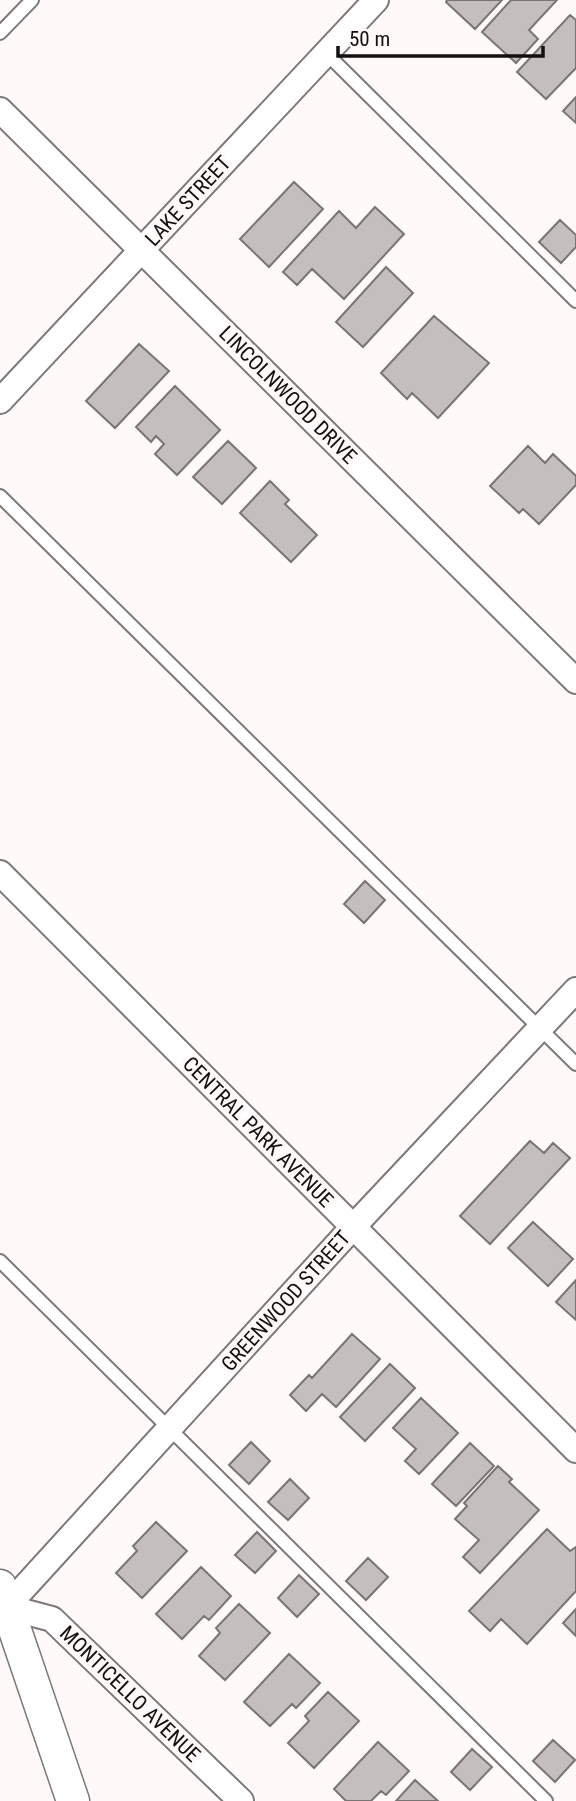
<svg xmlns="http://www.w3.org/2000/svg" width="576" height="1801" viewBox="0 0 576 1801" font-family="'Roboto Condensed',sans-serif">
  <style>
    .building { fill: #c5bebe; stroke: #7a7474; stroke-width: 2 }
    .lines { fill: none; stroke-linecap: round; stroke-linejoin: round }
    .service-casing { stroke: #7e7878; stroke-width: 16 }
    .minor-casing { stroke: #7e7878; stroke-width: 28 }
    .tertiary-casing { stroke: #7e7878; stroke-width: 35 }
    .service { stroke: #fff; stroke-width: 12 }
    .minor { stroke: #fff; stroke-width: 24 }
    .tertiary { stroke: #fff; stroke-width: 32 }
    .labels { text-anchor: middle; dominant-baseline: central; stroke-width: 7; stroke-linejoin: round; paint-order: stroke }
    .street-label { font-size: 21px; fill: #120f0f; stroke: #fff9f9 }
  </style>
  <rect width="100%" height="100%" fill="#fff9f9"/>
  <path class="building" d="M447,0H502L475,29L446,2Z
    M511,0H557L529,30L538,39L516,63L482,32Z
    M570,15L576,20V68L546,99L517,72Z
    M576,97V123L563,111Z
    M294,182L323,209L269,267L240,239Z
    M375,207L404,234L344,299L312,269L297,285L283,272L339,211L356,228Z
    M560,220L576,235V247L561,263L539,242Z
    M386,267L413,293L363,347L336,322Z
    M434,316L489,363L438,418L412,393L407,399L381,373Z
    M139,344L169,371L115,428L86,401Z
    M175,386L220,430L177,475L155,454L164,444L156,436L151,442L136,427Z
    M228,441L256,468L222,504L193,477Z
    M528,446L545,463L553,454L576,476V485L539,524L523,509L519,513L490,486Z
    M270,481L289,500L285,504L317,535L291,562L240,513Z
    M365,881L385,900L364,923L344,904Z
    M530,1141L544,1153L553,1143L570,1158L490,1244L460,1216Z
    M533,1222L573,1259L548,1286L508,1248Z
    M576,1280V1320L556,1302Z
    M352,1334L380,1359L336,1407L322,1394L306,1411L290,1395L309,1375L312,1378Z
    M390,1364L415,1388L365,1441L340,1417Z
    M421,1398L458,1433L419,1474L405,1461L416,1449L393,1428Z
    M251,1442L270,1461L249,1484L229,1465Z
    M470,1443L494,1466L456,1506L432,1484Z
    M498,1466L512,1479L509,1482L539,1510L480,1573L463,1557L479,1540L455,1519L467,1506L464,1503Z
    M290,1479L309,1498L288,1520L268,1502Z
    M156,1522L187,1551L142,1598L116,1573L137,1551L133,1546Z
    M547,1529L570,1551L576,1547V1591L527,1644L501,1619L490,1631L469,1611Z
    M257,1532L276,1551L255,1573L235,1555Z
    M368,1558L388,1577L366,1600L346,1581Z
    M201,1567L231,1596L209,1620L204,1616L182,1639L156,1614Z
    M299,1575L319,1594L297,1617L278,1598Z
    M239,1604L270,1633L225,1680L199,1656L220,1633L216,1628Z
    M576,1609V1636L563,1623Z
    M289,1654L320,1683L296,1708L292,1704L270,1726L244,1702Z
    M328,1692L359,1721L314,1768L288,1743L309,1721L305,1716Z
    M553,1740L575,1760L555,1782L533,1761Z
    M378,1742L409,1771L386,1795L381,1791L371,1801H346L334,1789Z
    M472,1749L492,1767L470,1790L451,1772Z
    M415,1780L438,1801H396Z"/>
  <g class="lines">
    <g class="service-casing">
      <path id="service" d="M0,33L32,0
        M326,53L576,301
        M0,496L576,1064
        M0,1261L546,1801"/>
    </g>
    <g class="minor-casing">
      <path id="minor" d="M0,110L576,681
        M0,401L376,0
        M0,873L576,1450
        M7,1607L52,1619L241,1801
        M0,1614L353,1227L576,990"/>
    </g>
    <g class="tertiary-casing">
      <path id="tertiary" d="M0,1586L73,1801"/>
    </g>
    <use href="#service" class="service"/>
    <use href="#minor" class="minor"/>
    <use href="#tertiary" class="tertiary"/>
  </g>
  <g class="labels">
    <g class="street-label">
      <text transform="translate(188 201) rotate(-47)">LAKE STREET</text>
      <text transform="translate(288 395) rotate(45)">LINCOLNWOOD DRIVE</text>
      <text transform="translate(258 1132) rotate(45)">CENTRAL PARK AVENUE</text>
      <text transform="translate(286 1301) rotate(-48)">GREENWOOD STREET</text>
      <text transform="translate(130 1694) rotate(44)">MONTICELLO AVENUE</text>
    </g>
  </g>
  <path d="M338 46v10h205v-10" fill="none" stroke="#120f0f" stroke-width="3.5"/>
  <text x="349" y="46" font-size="21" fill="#120f0f" stroke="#fff9f9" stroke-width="5" paint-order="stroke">50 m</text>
</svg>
